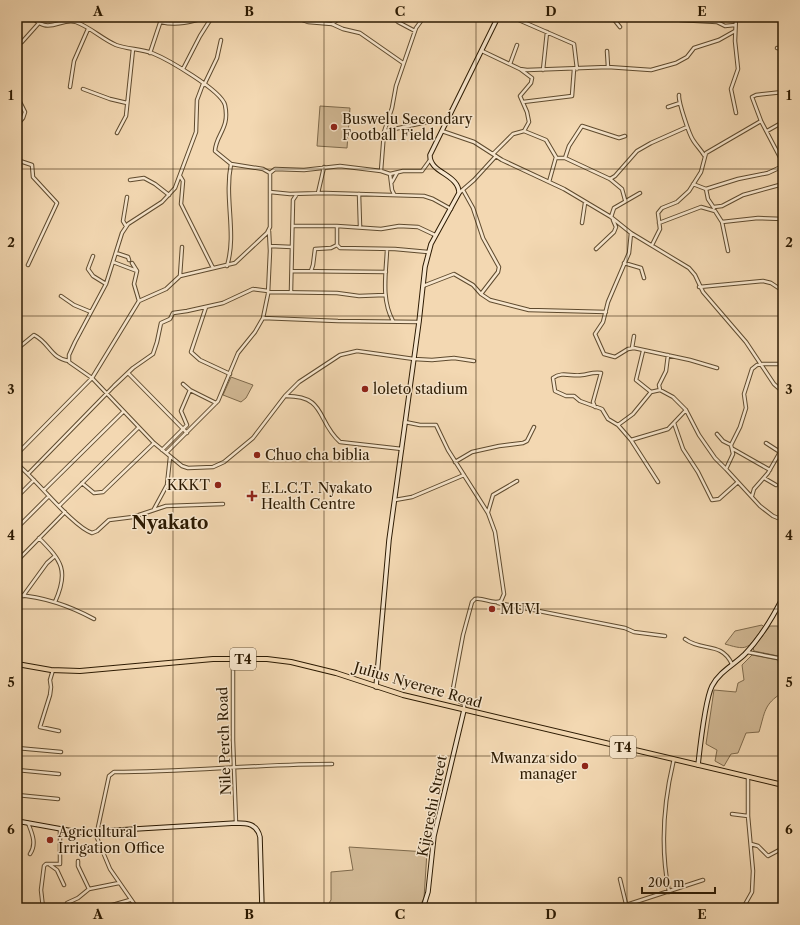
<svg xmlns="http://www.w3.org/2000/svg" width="800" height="925" viewBox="0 0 800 925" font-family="'Libre Caslon Text',serif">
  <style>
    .green { fill: #d1b894; stroke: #7e694b }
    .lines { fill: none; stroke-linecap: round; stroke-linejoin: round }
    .street-casing { stroke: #5e4a2e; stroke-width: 4.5 }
    .secondary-casing { stroke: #2c1a02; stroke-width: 5.5 }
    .highway-casing { stroke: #2c1a02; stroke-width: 6 }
    .street { stroke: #f7e6cd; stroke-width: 2.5 }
    .secondary { stroke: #f7e6cd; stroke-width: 3.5 }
    .highway { stroke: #f3d8b2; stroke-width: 4 }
    .grid { fill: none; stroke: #2c1a02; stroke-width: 1; stroke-opacity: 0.55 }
    .poi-dot { fill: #8f2418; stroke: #f7e6cd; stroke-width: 1.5 }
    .labels { text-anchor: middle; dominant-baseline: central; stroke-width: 3; stroke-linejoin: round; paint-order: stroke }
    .shield { fill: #f7e6cd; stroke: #69573f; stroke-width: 1 }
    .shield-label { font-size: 13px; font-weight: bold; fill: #2c1a02 }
    .poi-label { font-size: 14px; fill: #2c1a02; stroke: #f7e6cd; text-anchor: start }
    .street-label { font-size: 14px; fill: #2c1a02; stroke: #f7e6cd }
    .district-label { font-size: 18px; font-weight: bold; fill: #2c1a02; stroke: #f7e6cd }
    .neatline { fill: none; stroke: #2c1a02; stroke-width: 1.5 }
    .grid-label { font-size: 13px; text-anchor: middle; font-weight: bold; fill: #2c1a02 }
  </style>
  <rect width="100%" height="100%" fill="#f3d8b2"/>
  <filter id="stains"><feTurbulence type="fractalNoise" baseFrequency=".005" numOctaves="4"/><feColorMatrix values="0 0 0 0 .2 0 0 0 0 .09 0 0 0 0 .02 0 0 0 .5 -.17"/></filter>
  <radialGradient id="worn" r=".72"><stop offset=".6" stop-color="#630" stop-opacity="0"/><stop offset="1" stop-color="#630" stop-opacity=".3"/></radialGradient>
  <path class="green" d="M320,106L350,108L347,148L317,146Z
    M231,377L253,385L246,398L241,402L223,395Z
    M762,625L764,627C747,647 751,652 725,644L735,631Z
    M770,626H778L781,652L778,656L754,651L753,648Z
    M752,655L778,660L782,693C764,704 765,712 759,732L746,733L738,753L731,754L724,766L715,761L717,750L706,744L714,690L736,692L738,683L744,680L742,665Z
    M349,847L427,852L424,898L419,908H326L331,900V872L353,870Z"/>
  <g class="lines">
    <g class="street-casing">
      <path id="street" d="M31,17C36,20 38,24 44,25C55,28 65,18 76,22C90,27 102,39 116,45C127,49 140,49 152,53C167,59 221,90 225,105C230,129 216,134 215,151L231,164
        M294,17L308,22L332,24L343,29L360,33L403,63
        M393,17L398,22L415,31
        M512,17L574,44L577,69
        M612,17L620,27
        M672,17L680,20L717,22L725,26L735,25
        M732,17H736
        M17,18L25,17
        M78,22L83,17
        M161,22C177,26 191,22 207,17
        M332,24L341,17
        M17,45L22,42L39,23
        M777,48L783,49
        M482,51L520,69L527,70L608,67L651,70L676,63L687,57L694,48L719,40L735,31
        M607,51L608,67
        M150,53L162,17
        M510,64L517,45
        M183,69L200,36L212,17
        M543,70L547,32
        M203,84L197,100L196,132L175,188L162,202L128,224L122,233L106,284L75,342L69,355V362L92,378L154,443L182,466L188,468L213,467L224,462L253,438L285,396L299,382L340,355L357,351L414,359L432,360L454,358L474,361
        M204,85L217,58L221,40
        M70,87L74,61L88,29
        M83,89L110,99L127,103
        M783,92L756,95L752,97L761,121L783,163
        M679,95C678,101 689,134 693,140C696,145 701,150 704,155
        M17,96L25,112L23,118L17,125
        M523,102L572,96L574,69
        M668,107L680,103
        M736,113L731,89L738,69L735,41L736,17
        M385,131L441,119L447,120
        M442,131L474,142L502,160L564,189L611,217L631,233L689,268L695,275L703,292L746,342L774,384L783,392
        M524,131L546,140L556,157L549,182
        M767,131L783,122
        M117,133L126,116L133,49
        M625,136L619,138L582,126L569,146L565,158L610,179L622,189L625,200
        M493,154L513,134L524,131L529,122L527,112L520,96L531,83L532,78L520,69
        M556,158H565
        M17,160L32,165L33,177L57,203L28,265
        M381,171L390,174L392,190L394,194
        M390,174L403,171H422L430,160
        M180,176L183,181L181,204L213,268
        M610,179L615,176L637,151L651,143L687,127
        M130,180L144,178L155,184L169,195
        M392,182L397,173
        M693,184L706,189L738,179L768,173L783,166
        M706,189L708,199L714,208
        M463,190L473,208L483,238L499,267L498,272L481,294
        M270,192L290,194L325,193L424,196L433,199L451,209
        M318,193L324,167
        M459,193L474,180L496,156
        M359,194L360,226
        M714,207L722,206L743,195L783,184
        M611,217L614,208L640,193
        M722,222L758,218L783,219
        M582,223L585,203
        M659,223L701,207L715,211L722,222L728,251
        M126,226L123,221L127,197
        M293,226H337L381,229L399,226L418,227L435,235
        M337,226V245L340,248L395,249L428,252
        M631,233L629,253L608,302L603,322L595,334L604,354L615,357L628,349L634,348L690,360L717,368
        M652,245L660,229L658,213L662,208L677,202L689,191L701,172L706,153L761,121
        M270,246L292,247
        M596,249L614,232L616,227L613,220
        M387,250C386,274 381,299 393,321
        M116,253L128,257L129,260
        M93,256L88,269L93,276L106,284
        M113,262L137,271
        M132,263L137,271L134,284L139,301
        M624,263L641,268L644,278
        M227,266C237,233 224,199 231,164L263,169L270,173
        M292,271L386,272
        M311,271L313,265L315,249L331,248L337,245
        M180,276L182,247
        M423,286L454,274L473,285L481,294L490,300L529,310L606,312
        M699,287L763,281L771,283L783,291
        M291,291L293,200L297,194
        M268,292L337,293L359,296L385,295
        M61,296L74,305L91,312
        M206,307L191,352L200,360L230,374
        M263,318L338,321L419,322
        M632,348L634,336
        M17,349L34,335C50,343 50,358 69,361
        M643,351L636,380L651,392L660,390
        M668,355L666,371L659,385L660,390L673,397L686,410L699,435L715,458L726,469L760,506L773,516L783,520
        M128,373L187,433
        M183,384L190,390L216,403
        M286,396C327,396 316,421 340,442L402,449
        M595,407L593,402L601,373C593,372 589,374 582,375C572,377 562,371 553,378L555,391L566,396H574L580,401L602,409L608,419L618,425L631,440L658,482
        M405,422L420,425H436L448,450L488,513L495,532L504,594L501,601C492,605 484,597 475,599L472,602L463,635L452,694L454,698L464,704V709
        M674,423L683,449L698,472L712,500L719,499L738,482
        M618,425L633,414L651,392
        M717,434L723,441L731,445
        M631,440L668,429L686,410
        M766,443L783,454
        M733,449L770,470
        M162,450L187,425L181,411L190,390
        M166,453L218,401L238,353L255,332L263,318L268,294L270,251L269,231
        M17,454L92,378L139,301L166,289L180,276L235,263L267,233L270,227V173L275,169L304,170L340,166L381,171L384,132L392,108L396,86L416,28L424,17
        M455,462L472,452L499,446L523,443L527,441L534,427
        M17,464C36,479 73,527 92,533L97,531L109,520L133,517L166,506L223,504
        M726,469L733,454L731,445L740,427L746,408L744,394L752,369L757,365L763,364H783
        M28,474L114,386L133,368L153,354L157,342L161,323L170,319L173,313L187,311L223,303L253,289L268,291
        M764,478L776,485
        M82,483L94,493L103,492L154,443
        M44,490L123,412
        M752,496L754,489L768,473L780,452
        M17,497L34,480
        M395,500L412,497L464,475
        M59,506L138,428
        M154,509L167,485L170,457
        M488,512L493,495L517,481
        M17,528L49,496
        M39,538C62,561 69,571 55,602
        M17,561L65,512
        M17,595C45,597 70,606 94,619
        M23,596L47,563L55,556
        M498,603L625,628L634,632L665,636
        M685,639C702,652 721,641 732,664
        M747,652L783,659
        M233,659V740L236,823
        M53,670L50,680L51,687L50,695L40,727L59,731
        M17,748L61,752
        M17,770L59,774
        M17,795L58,799
        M732,814L748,816
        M28,823C32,833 37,844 30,854
        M97,832L109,776L114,772C187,772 259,764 332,764
        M95,833L110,869L137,908
        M751,844L758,846L768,856L783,848
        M50,865L57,870L64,885
        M620,879L627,908
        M89,889L119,883
        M669,892C660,847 663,804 674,759
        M43,908L41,890L44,866L46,864H60V829
        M68,908L67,903L78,898L89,889L78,866V861
        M102,908L130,900
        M617,908L703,880
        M743,908L752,892L753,871L748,816V777"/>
    </g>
    <g class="secondary-casing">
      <path id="secondary" d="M376,687L389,540L419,322L425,267L431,244L459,193C459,174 429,173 430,155L498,17
        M698,765C700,747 705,700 712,686C719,672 735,664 745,654C761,637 773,617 783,597
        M17,821L89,834L102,831L236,823C248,823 257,824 260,837L262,908
        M423,908L428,892L434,836L464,710"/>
    </g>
    <g class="highway-casing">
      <path id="highway" d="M17,664L51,670L80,671L213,659H267L291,662L336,673L403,695L783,785"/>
    </g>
    <use href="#street" class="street"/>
    <use href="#secondary" class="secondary"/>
    <use href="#highway" class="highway"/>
  </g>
  <path class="grid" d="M173,17V908M324,17V908M476,17V908M627,17V908M17,169H783M17,316H783M17,462H783M17,609H783M17,756H783"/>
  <g class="poi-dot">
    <circle cx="334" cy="127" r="4"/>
    <circle cx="365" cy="389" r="4"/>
    <circle cx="257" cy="455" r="4"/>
    <circle cx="218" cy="485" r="4"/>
    <path d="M250 490h4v4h4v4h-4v4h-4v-4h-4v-4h4z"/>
    <circle cx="492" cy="609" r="4"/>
    <circle cx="585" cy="766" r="4"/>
    <circle cx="50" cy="840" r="4"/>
  </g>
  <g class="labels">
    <g class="shield">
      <rect x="230" y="648" width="26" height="22" rx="3"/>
      <rect x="610" y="736" width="26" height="22" rx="3"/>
    </g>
    <g class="shield-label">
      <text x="243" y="659">T4</text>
      <text x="623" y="747">T4</text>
    </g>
    <g class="poi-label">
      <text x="342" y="119">Buswelu Secondary<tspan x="342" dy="16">Football Field</tspan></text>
      <text x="373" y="389">loleto stadium</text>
      <text x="265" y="455">Chuo cha biblia</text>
      <text x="210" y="485" text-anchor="end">KKKT</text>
      <text x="261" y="488">E.L.C.T. Nyakato<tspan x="261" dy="16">Health Centre</tspan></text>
      <text x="500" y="609">MUVI</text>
      <text x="577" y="758" text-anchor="end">Mwanza sido<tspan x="577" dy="16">manager</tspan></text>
      <text x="58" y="832">Agricultural<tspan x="58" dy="16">Irrigation Office</tspan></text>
    </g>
    <g class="street-label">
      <text transform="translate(418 685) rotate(16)">Julius Nyerere Road</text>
      <text transform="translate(224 741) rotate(-92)">Nile Perch Road</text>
      <text transform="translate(432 806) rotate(-79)">Kijereshi Street</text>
    </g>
    <g class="district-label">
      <text x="170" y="523">Nyakato</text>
    </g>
  </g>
  <rect width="800" height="925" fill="none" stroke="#f3d8b2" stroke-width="44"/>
  <path d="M642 887v6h73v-6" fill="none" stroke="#2c1a02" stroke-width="2"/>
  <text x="648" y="887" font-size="12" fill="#2c1a02" stroke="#f7e6cd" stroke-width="3" paint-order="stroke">200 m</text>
  <rect x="22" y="22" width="756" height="881" class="neatline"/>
  <g class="grid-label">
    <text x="98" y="16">A</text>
    <text x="249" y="16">B</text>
    <text x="400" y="16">C</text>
    <text x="551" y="16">D</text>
    <text x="702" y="16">E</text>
    <text x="11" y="100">1</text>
    <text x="789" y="100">1</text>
    <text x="11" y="247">2</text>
    <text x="789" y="247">2</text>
    <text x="11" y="394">3</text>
    <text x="789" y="394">3</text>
    <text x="11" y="540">4</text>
    <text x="789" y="540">4</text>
    <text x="11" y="687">5</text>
    <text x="789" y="687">5</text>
    <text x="11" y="834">6</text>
    <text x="789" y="834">6</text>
    <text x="98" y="919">A</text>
    <text x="249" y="919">B</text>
    <text x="400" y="919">C</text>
    <text x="551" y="919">D</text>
    <text x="702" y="919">E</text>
  </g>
  <rect width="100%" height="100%" filter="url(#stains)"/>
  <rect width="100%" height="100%" fill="url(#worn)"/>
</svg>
